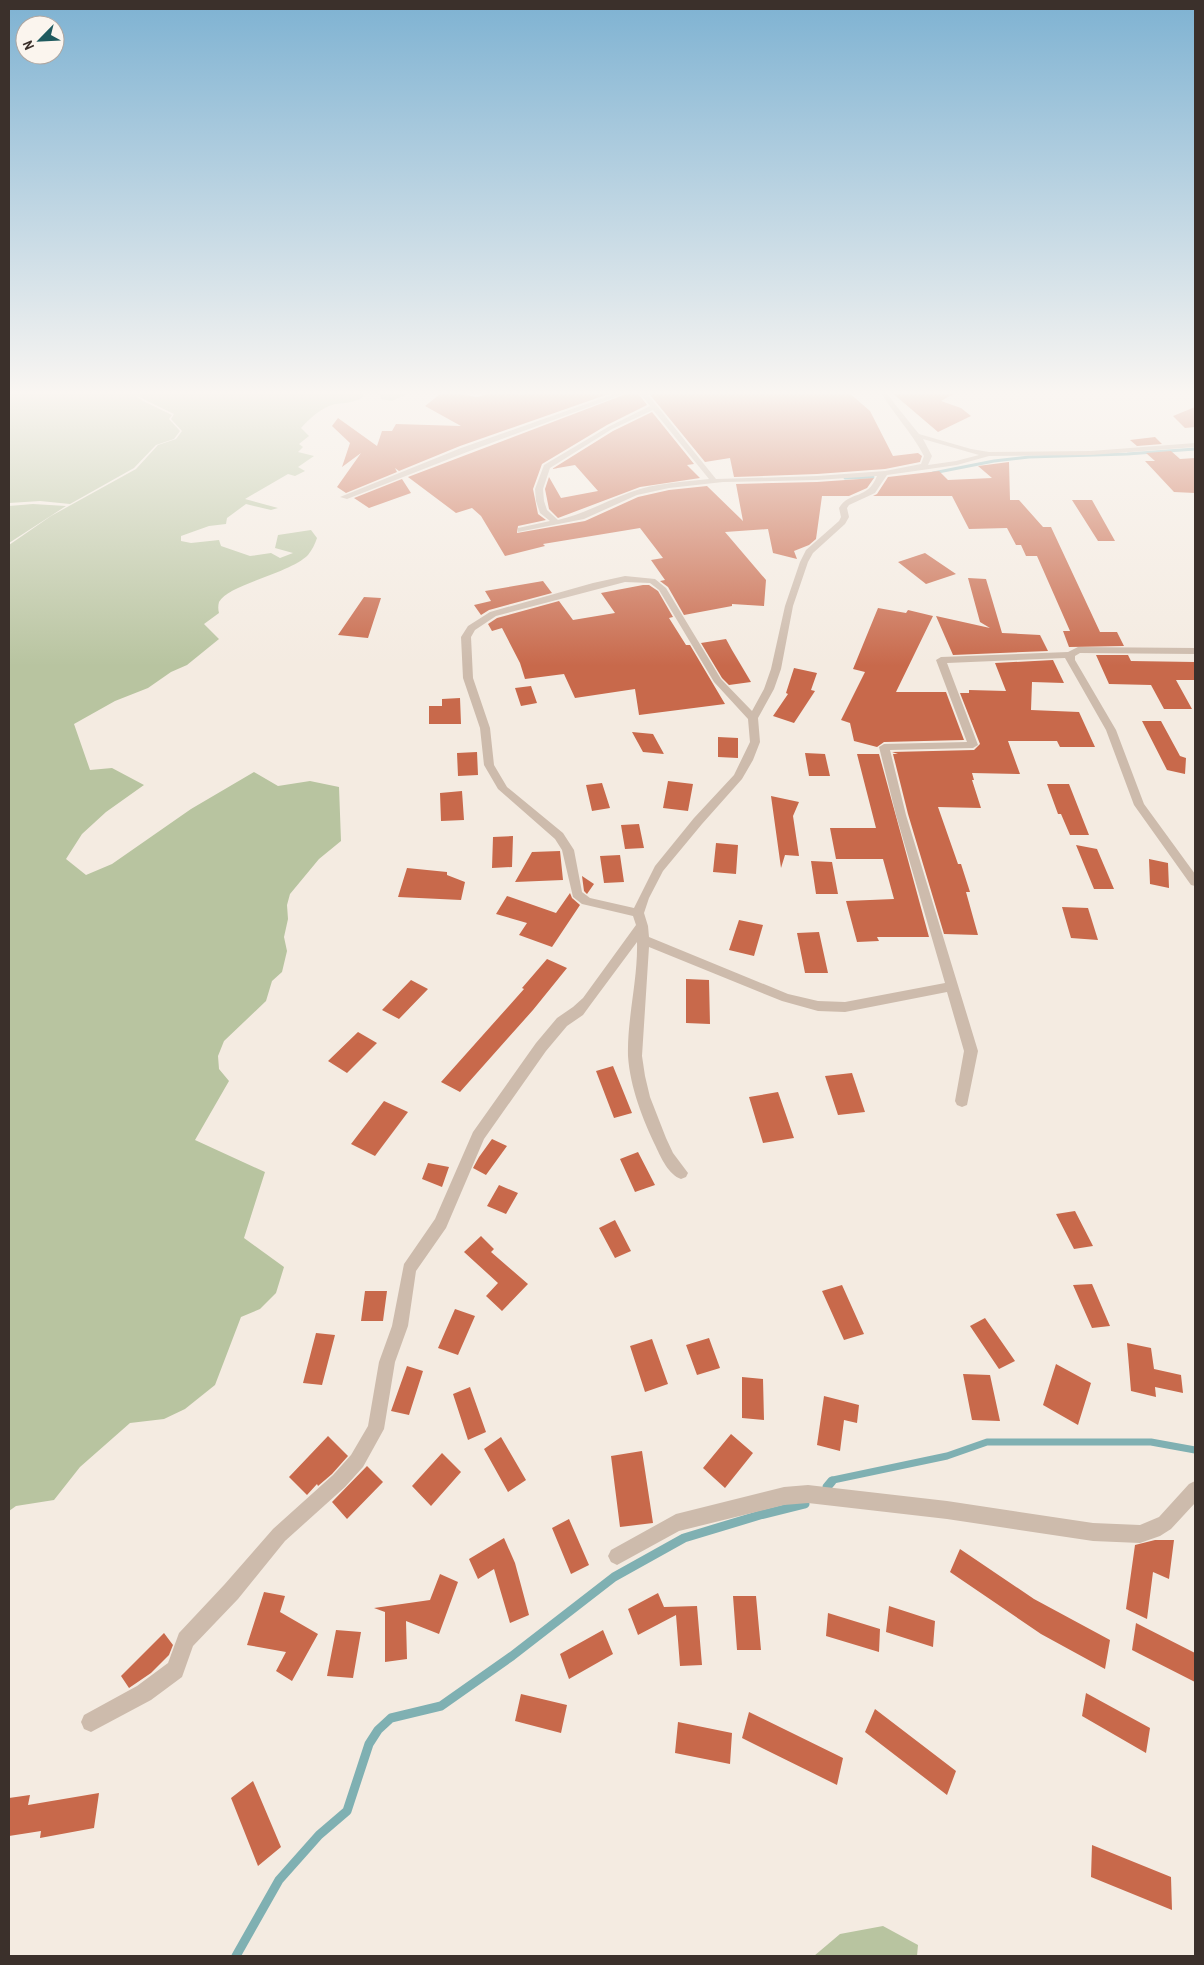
<svg xmlns="http://www.w3.org/2000/svg" width="1204" height="1965" viewBox="0 0 1204 1965" font-family="'Archivo Narrow',sans-serif">
  <style>
    .green { fill: #b8c4a0 }
    .lines { fill: none; stroke-linecap: round; stroke-linejoin: round }
    .stream-far2 { stroke: #7fb0b2; stroke-width: 3 }
    .stream-far1 { stroke: #7fb0b2; stroke-width: 7 }
    .stream { stroke: #7fb0b2; stroke-width: 9 }
    .building { fill: #c8694b }
    .minor { fill: #cdbbac; fill-rule: evenodd }
  </style>
  <rect width="100%" height="100%" fill="#f4ebe1"/>
  <path class="green" d="M9,391H404L405,395L392,401L381,399L379,392H364L363,397C347,406 343,401 329,406C318,411 309,419 301,428L309,436L299,444L303,447L298,452L314,456L298,467L305,471L295,476L288,474L245,499L278,508L271,510L246,504L227,518L226,524L209,526L181,536V541L191,543L219,540L221,546L250,556L271,553L280,558L293,553L275,548L278,535L311,530L317,538C315,544 312,550 308,555C289,574 229,584 219,602C218,606 218,609 219,613L204,624L219,639L187,665L171,672L148,688L115,701L74,724L90,770L112,768L144,785L106,812L82,834L66,859L86,875L112,864L191,809L254,772L278,786L310,781L339,787L341,841L319,859L290,894L287,905L288,919L284,937L287,951L282,972L272,981L266,1001L224,1041L218,1056L219,1069L229,1081L195,1140L265,1172L244,1238L284,1267L276,1293L260,1309L241,1317L215,1385L185,1409L164,1419L130,1423L80,1467L54,1500L16,1506L9,1511V545L51,516L136,469L158,445L176,439L182,431L171,419L174,414L135,395L143,401L172,415L169,419L180,431L174,439L156,445L134,468L70,504L40,501L9,503Z
    M33,504L66,506L9,543V506Z
    M883,1926L918,1945L917,1956H814L840,1934Z"/>
  <g class="lines">
    <path class="stream-far2" d="M933,473L994,461L1029,457L1127,454L1195,449
      M845,478L873,477"/>
    <path class="stream-far1" d="M831,1482L833,1480L947,1456L987,1442H1151L1195,1450"/>
    <path class="stream" d="M827,1487L832,1481
      M236,1956L279,1880L319,1835L347,1811L369,1744L378,1730L391,1718L441,1706L512,1656L614,1577L684,1538L760,1515L805,1504"/>
  </g>
  <path class="building" d="M444,391L477,397L498,391H512L520,395L533,391H617L460,446L399,471L395,468L397,472L346,493L337,487L361,453L342,467L350,443L332,426L338,418L377,446L382,431H392L396,424L461,426L425,406Z
    M634,391H636L647,405L607,425L542,464L533,489L538,514L546,520L518,526L517,533L585,521L638,497L669,490L707,486L743,521L736,484L817,482L874,478L867,488L849,496H822L816,539L809,545L794,551L797,559L773,553L768,529L725,532L766,580L764,606L732,604V606L684,615L668,587L660,581L665,580L651,560L663,558L640,528L543,544L545,546L505,556L481,516L472,508L456,513L408,477Z
    M647,391H847L870,411L893,456L918,453L922,456L920,462L885,469L817,474L734,477L730,458L705,462Z
    M890,391H959L941,401L961,408L971,416L938,432Z
    M1195,407V427L1185,428L1173,416Z
    M652,412L694,464L687,465L700,478L640,487L558,518L549,509L545,489L549,477L561,498L598,491L575,465L552,469L613,431Z
    M1155,437L1162,444L1137,446L1130,440Z
    M1171,451L1180,459L1195,458V493L1174,492L1145,461H1155L1146,453Z
    M1009,462L1010,500H1019L1043,527H1051L1100,632H1117L1124,646L1069,647L1063,631H1070L1037,556H1026L1021,545H1016L1007,528L969,529L952,496H873L877,494L888,477L939,471L948,480L992,478L978,466Z
    M402,479L411,493L369,508L354,498Z
    M1072,500H1092L1115,541H1098Z
    M925,553L956,574L926,584L898,562Z
    M968,578L986,579L1002,633L1040,635L1048,651L953,655L936,616L990,628L980,622Z
    M543,581L552,593L489,610L481,615L474,605L491,601L485,591Z
    M643,585H649L658,591L673,617L669,618L686,645H690L725,704L639,715L635,689L575,698L564,674L525,679L520,663L502,628L492,631L488,624L497,618L559,601L573,620L615,613L601,593Z
    M364,597L381,598L368,638L338,635Z
    M878,608L906,613L908,610L933,616L896,692H946L964,740L884,742L877,747L854,741L850,723L841,720L865,672L853,669Z
    M726,639L732,650L751,682L729,685L722,678L701,643Z
    M1096,655H1128L1131,661L1195,662V680H1176L1192,709H1164L1151,685L1109,684Z
    M1053,660L1064,683L1032,682L1031,710L1079,712L1095,747H1060L1057,741H1008L1020,774L972,773L974,780H972L981,808L938,807L958,864H961L970,892H966L978,935L944,934L908,814L893,754H898L892,752L974,750L980,744L960,693H969V690L1006,691L995,663Z
    M794,668L817,673L811,690L815,691L794,723L773,716L788,694L786,693Z
    M531,686L537,703L521,706L515,688Z
    M460,698L461,724H429V706H442V699Z
    M1142,721H1161L1180,756L1186,758L1185,774L1167,770Z
    M632,732L653,734L664,754L643,752Z
    M718,737L738,738V758L718,757Z
    M477,752L478,775L458,776L457,753Z
    M805,753L825,754L830,776H809Z
    M857,754H879L929,937H877L879,941L857,942L846,901L894,899L883,859H836L830,828H876Z
    M668,781L693,784L688,811L663,808Z
    M602,783L610,808L592,811L586,785Z
    M1047,784H1069L1089,835H1070L1061,814H1058Z
    M462,791L464,820L441,821L440,793Z
    M771,796L799,802L793,816L799,856L785,855L781,868Z
    M639,824L644,848L625,849L621,825Z
    M513,836L512,867L492,868L493,837Z
    M716,843L738,845L736,874L713,872Z
    M1076,845L1097,849L1114,889H1094Z
    M560,851L563,880L515,882L532,852Z
    M620,855L624,882L604,883L600,856Z
    M1149,859L1168,863L1169,888L1150,884Z
    M811,861L832,862L838,894H816Z
    M407,868L447,872V875L465,882L461,900L398,897Z
    M582,876L594,884L587,894L584,891Z
    M570,893L572,898L580,905L552,947L519,935L527,923L496,914L507,896L556,913Z
    M1062,907L1088,908L1098,940L1071,938Z
    M739,920L763,925L754,956L729,950Z
    M819,932L828,973H805L797,933Z
    M547,959L567,968L533,1010L460,1092L441,1082L524,989L522,988Z
    M686,979L709,980L710,1024L686,1023Z
    M411,980L428,989L399,1019L382,1010Z
    M358,1032L377,1043L347,1073L328,1061Z
    M613,1066L632,1113L614,1118L596,1071Z
    M852,1073L865,1112L838,1115L825,1076Z
    M778,1092L794,1138L763,1143L749,1097Z
    M384,1101L408,1112L375,1156L351,1144Z
    M492,1139L507,1146L486,1175L473,1168L479,1157Z
    M638,1152L655,1185L635,1192L620,1159Z
    M428,1163L449,1167L442,1187L422,1179Z
    M499,1185L518,1193L506,1214L487,1206Z
    M1075,1211L1093,1246L1074,1249L1056,1214Z
    M615,1220L631,1251L615,1258L599,1228Z
    M481,1236L494,1249L491,1252L528,1284L502,1311L486,1296L498,1283L464,1252Z
    M1092,1284L1110,1326L1092,1328L1073,1285Z
    M842,1285L864,1334L844,1340L822,1291Z
    M365,1291H387L383,1321H361Z
    M455,1309L475,1316L458,1355L438,1348Z
    M985,1318L1015,1361L999,1369L970,1326Z
    M316,1333L335,1335L322,1385L303,1383Z
    M709,1338L720,1368L697,1375L686,1345Z
    M652,1339L668,1384L645,1392L630,1346Z
    M1127,1343L1151,1348L1154,1369L1181,1375L1183,1393L1155,1387L1156,1397L1131,1391Z
    M1056,1364L1091,1383L1078,1425L1043,1405Z
    M407,1366L423,1371L409,1415L391,1411Z
    M963,1374L990,1375L1000,1421L972,1420Z
    M742,1377L763,1379L764,1420L742,1418Z
    M470,1387L486,1432L468,1440L453,1394Z
    M824,1396L859,1405L857,1423L844,1420L840,1451L817,1445Z
    M731,1434L753,1453L725,1488L703,1468Z
    M328,1436L348,1456L332,1474L318,1486L317,1484L307,1495L289,1477Z
    M501,1437L526,1480L508,1492L484,1449Z
    M642,1451L653,1523L620,1527L611,1456Z
    M442,1453L461,1472L431,1506L412,1486Z
    M367,1466L383,1482L347,1519L332,1502Z
    M569,1519L589,1565L571,1574L552,1528Z
    M504,1538L515,1563L529,1615L510,1623L494,1569L478,1579L469,1559Z
    M1155,1540H1174L1169,1579L1153,1572L1147,1619L1126,1609L1135,1545Z
    M960,1549L1034,1599L1110,1640L1105,1669L1041,1634L950,1572Z
    M440,1574L458,1582L439,1634L406,1621L407,1659L385,1662V1612L374,1608L430,1600Z
    M264,1592L285,1596L280,1612L318,1634L292,1681L276,1671L286,1652L247,1645Z
    M658,1593L664,1607L697,1606L702,1665L680,1666L676,1615L638,1635L628,1609Z
    M733,1596H756L761,1650H737Z
    M889,1606L935,1621L933,1647L886,1632Z
    M828,1613L880,1629L879,1652L826,1636Z
    M1136,1623L1195,1653V1682L1132,1650Z
    M336,1630L361,1632L353,1678L327,1676Z
    M603,1630L613,1654L569,1679L560,1654Z
    M164,1633L173,1645L169,1655L151,1673L129,1688L121,1676Z
    M1086,1693L1150,1728L1146,1753L1082,1716Z
    M521,1694L567,1705L561,1733L515,1721Z
    M875,1709L956,1771L947,1795L865,1732Z
    M749,1712L843,1758L837,1785L742,1738Z
    M678,1722L732,1733L730,1764L675,1753Z
    M253,1781L281,1847L258,1866L231,1798Z
    M99,1793L94,1828L40,1838L41,1831L9,1836V1798L30,1795L28,1805Z
    M1092,1845L1171,1877L1172,1910L1091,1877Z"/>
  <g class="lines">
    <path class="minor" d="M623,391H632L467,452L347,499L340,497L461,448Z
      M638,391H645L716,479L817,476L885,471L921,464L924,456C911,431 894,415 880,391H886L894,403L919,434L971,449L989,452L1091,451L1195,443V447L1091,455L989,456L957,465L887,475L875,493L849,505L847,508L849,517L845,524L813,553L808,562L793,606L781,669L774,689L758,718L760,742L753,760L742,779L702,824L663,871L649,898L644,913L648,926L649,937L788,994L818,1001L845,1002L945,983L896,815L879,747L884,744L967,742L936,660L941,657L1068,652L1078,647L1195,648V654L1080,653L1075,656V660L1116,730L1144,804L1195,874V886L1191,885L1134,805L1106,730L1065,658L947,663L978,745L973,748L890,750L906,815L978,1051L967,1105L962,1107L957,1105L955,1101L964,1051L947,992L845,1012L818,1011L782,1001L649,947L642,1056L645,1076L650,1097L666,1138L673,1153L688,1173L686,1177L681,1179C669,1175 661,1158 656,1147C643,1120 630,1087 628,1056C627,1018 638,980 637,942L591,1004L583,1015L567,1026L546,1051L484,1139L446,1228L416,1271L408,1326L395,1362L384,1429L363,1467L345,1487L285,1541L238,1599L193,1646L182,1677L151,1700L91,1732L84,1729L81,1722L84,1715L137,1686L168,1663L179,1633L224,1585L273,1529L333,1475L351,1455L368,1426L379,1362L392,1326L404,1264L435,1219L473,1132L536,1043L557,1018L573,1007L583,998L636,925L633,916L582,904L573,897L562,850L555,839L498,789L484,765L480,728L463,678L461,637L468,626L490,612L593,583L625,576L655,579L666,588L721,679L752,711L764,689L771,669L785,606L800,562L806,550L839,521L841,517L839,508C850,490 867,501 877,476L817,480L723,482L669,488L637,495L584,519L518,532V528L550,521L540,513L536,501L535,489L544,465L608,427L650,406ZM653,410L709,479C684,482 655,483 631,492C606,501 584,514 558,520L547,510L544,501L543,489L550,468L612,429ZM923,439L979,455L956,461L928,465L932,456ZM625,582L650,583L659,590L714,682L748,719L750,742L734,775L694,818L655,866L634,908L590,898L582,892L574,850L563,833L507,787L494,765L490,728L473,678L471,637L475,630L496,616Z
      M1195,1481V1503L1171,1529L1160,1536L1140,1543L1093,1541L947,1519L808,1503L784,1505L679,1531L617,1565L611,1562L608,1556L611,1550L676,1514L784,1487L808,1485L947,1501L1093,1523L1140,1525L1159,1517L1189,1484Z"/>
  </g>
  <linearGradient id="sky" x2="0" y2="1"><stop stop-color="#7eb2d2"/><stop offset="0.59" stop-color="#faf6f2"/><stop offset="1" stop-color="#faf6f2" stop-opacity="0"/></linearGradient>
  <rect width="1204" height="666" fill="url(#sky)"/>
  <rect width="1204" height="1965" fill="none" stroke="#3b302b" stroke-width="20"/>
  <g transform="translate(40 40) rotate(246)"><circle r="24" fill="#fbf5ee" stroke="#aea6a0"/>
  <path d="M0-4L9 19L0 12L-9 19Z" fill="#1f5a5e"/>
  <text y="-8" font-size="14" font-weight="bold" text-anchor="middle" fill="#3b302b">N</text>
  </g>
</svg>
